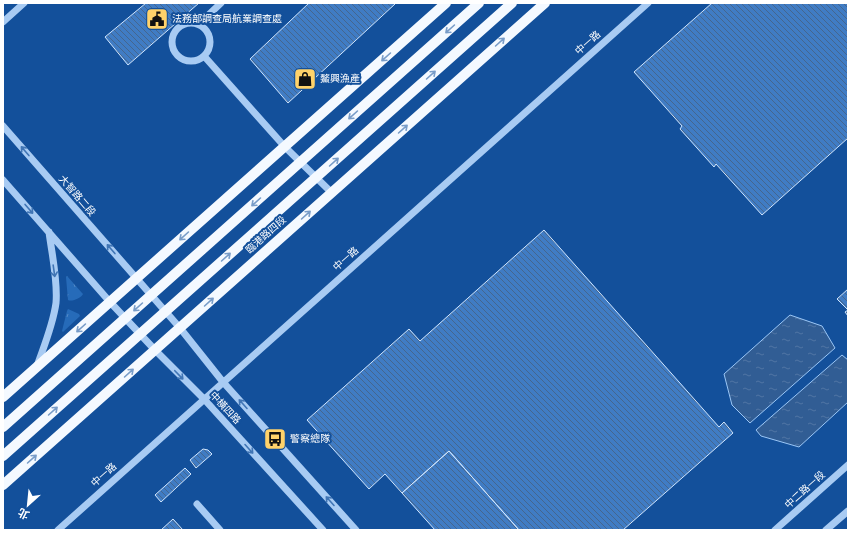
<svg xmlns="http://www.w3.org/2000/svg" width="851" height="533" viewBox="0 0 851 533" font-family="Rubik,'Noto Sans TC',sans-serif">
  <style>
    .grass { fill: url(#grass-tufts) }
    .water { fill: url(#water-ripples); stroke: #9ac6f6 }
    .building { fill: url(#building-back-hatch); stroke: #d0e5fd }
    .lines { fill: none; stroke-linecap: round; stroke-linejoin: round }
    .minor { stroke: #a8cbf3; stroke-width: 7 }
    .major { stroke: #f4f9ff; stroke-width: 10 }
    .oneway { stroke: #789cc8 }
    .oneway2 { stroke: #4075b5 }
    .labels { text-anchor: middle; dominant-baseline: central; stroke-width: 4; stroke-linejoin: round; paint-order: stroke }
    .poi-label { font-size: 10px; fill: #fff; stroke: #13509b; text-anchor: start }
    .street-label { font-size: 10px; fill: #fff; stroke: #13509b }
  </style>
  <defs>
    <pattern id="grass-tufts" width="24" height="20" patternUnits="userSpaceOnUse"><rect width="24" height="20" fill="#266bb9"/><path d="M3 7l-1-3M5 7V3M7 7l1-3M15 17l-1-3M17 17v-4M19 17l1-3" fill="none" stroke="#5189c7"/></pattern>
    <pattern id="water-ripples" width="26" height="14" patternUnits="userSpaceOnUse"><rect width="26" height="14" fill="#315d94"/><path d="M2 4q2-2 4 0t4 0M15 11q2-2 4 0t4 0" fill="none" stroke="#5075a4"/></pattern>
    <pattern id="building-back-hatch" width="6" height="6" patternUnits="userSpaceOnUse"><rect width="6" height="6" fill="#407cc4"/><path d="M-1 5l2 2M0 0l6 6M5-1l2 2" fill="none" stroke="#45668e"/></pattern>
  </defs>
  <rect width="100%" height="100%" fill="#13509b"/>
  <path class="grass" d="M67,276L82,293L83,294C81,298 72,302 68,300L66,277Z
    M68,309L79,314L80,316L63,332L62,331L67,311Z"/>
  <path class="water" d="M790,315L822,326L835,348L750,423L732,405L724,374Z
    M842,355L848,360V402L799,447L761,436L756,430Z"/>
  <path class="building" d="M146,3H199L128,65L105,37Z
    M309,3H395V4L288,103L250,59Z
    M712,3H848V138L762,215L716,164L714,167L680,129L682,126L634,72Z
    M544,230L719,427L724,422L733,433L623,530H519L449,451L402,493L385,474L369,489L307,420L409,329L420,341Z
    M848,289V316L845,312L848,310L837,299Z
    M203,449L208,450L212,454L196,468L190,460Z
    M449,451L519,530H435L402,493Z
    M185,468L191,474L161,502L155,495Z
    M173,519L183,530H161Z"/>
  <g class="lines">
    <path class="minor" d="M3,22L24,3
      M172 42a19 19 0 1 1 38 0a19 19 0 1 1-38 0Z
      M199,24L221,3
      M204,56L285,147L332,193
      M3,126L180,328L223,382L356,530
      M3,180L110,302L155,350L204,399L323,530
      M37,366C44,346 53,325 56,303C58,281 52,255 49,232
      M197,504L220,530
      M58,530L648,3
      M775,530L848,465
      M826,530L848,511"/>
    <path class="major" d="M3,397L446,3
      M3,427L479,3
      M3,456L512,3
      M3,485L545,3"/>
  </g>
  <defs><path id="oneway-shaft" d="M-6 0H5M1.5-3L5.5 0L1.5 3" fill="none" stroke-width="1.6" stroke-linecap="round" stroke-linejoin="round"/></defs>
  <g class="oneway">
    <use href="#oneway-shaft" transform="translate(450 29) rotate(138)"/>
    <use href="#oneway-shaft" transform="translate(500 42) rotate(-42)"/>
    <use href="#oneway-shaft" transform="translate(386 57) rotate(138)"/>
    <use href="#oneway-shaft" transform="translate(431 75) rotate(-42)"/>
    <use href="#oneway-shaft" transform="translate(353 115) rotate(138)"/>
    <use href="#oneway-shaft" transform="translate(403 129) rotate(-42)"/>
    <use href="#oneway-shaft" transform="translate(334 162) rotate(-42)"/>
    <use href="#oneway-shaft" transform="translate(256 202) rotate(138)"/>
    <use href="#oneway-shaft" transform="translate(306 215) rotate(-42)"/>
    <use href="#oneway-shaft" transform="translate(184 236) rotate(138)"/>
    <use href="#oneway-shaft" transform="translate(226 257) rotate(-42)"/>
    <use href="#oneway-shaft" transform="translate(209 302) rotate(-42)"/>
    <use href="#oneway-shaft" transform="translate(138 307) rotate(138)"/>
    <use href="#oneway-shaft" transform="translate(81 328) rotate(138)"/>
    <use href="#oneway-shaft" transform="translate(129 373) rotate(-42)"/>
    <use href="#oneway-shaft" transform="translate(53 411) rotate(-42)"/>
    <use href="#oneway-shaft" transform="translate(32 459) rotate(-42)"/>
  </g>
  <g class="oneway2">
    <use href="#oneway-shaft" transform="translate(25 151) rotate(-131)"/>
    <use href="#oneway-shaft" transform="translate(29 209) rotate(49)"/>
    <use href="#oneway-shaft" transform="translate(111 249) rotate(-131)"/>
    <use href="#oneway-shaft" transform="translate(54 271) rotate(82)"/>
    <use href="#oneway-shaft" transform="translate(179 375) rotate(46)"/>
    <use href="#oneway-shaft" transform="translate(243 404) rotate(-132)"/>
    <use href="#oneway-shaft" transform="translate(249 449) rotate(48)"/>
    <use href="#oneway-shaft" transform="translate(330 501) rotate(-132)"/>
  </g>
  <defs>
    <g id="civic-square" transform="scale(1.15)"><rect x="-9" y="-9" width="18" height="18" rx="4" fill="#ffd26a" stroke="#13509b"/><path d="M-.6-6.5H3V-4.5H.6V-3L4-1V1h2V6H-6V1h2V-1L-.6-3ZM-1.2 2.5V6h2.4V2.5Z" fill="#111"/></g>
    <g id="shop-square" transform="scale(1.15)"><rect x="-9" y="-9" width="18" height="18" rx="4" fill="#ffd26a" stroke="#13509b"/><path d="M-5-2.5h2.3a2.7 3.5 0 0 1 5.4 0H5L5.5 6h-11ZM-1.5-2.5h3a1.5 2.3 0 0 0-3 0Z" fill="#111"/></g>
    <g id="bus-square" transform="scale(1.15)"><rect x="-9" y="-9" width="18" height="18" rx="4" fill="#ffd26a" stroke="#13509b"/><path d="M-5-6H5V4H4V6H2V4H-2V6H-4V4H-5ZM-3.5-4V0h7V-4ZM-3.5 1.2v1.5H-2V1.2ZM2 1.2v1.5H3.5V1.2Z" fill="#111"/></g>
  </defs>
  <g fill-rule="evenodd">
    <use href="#civic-square" x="157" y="19"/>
    <use href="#shop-square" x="305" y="79"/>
    <use href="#bus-square" x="275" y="439"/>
  </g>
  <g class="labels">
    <g class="poi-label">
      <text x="172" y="19">法務部調查局航業調查處</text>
      <text x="320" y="79">鰲興漁產</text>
      <text x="290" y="439">警察總隊</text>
    </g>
    <g class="street-label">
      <text transform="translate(588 43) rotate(-42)">中一路</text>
      <text transform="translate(77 196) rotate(49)">大智路二段</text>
      <text transform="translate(266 235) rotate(-42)">臨港路四段</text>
      <text transform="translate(346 259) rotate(-42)">中一路</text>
      <text transform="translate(225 408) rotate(47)">中橫四路</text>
      <text transform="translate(104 475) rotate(-42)">中一路</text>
      <text transform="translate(805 490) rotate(-42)">中二路一段</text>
    </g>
  </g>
  <rect width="851" height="533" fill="none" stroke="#ffffff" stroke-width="8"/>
  <g transform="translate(28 505) rotate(207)" stroke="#13509b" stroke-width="3" paint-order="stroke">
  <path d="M0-3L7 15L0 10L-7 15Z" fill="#ffffff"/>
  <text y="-6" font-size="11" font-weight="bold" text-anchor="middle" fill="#ffffff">北</text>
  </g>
</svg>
